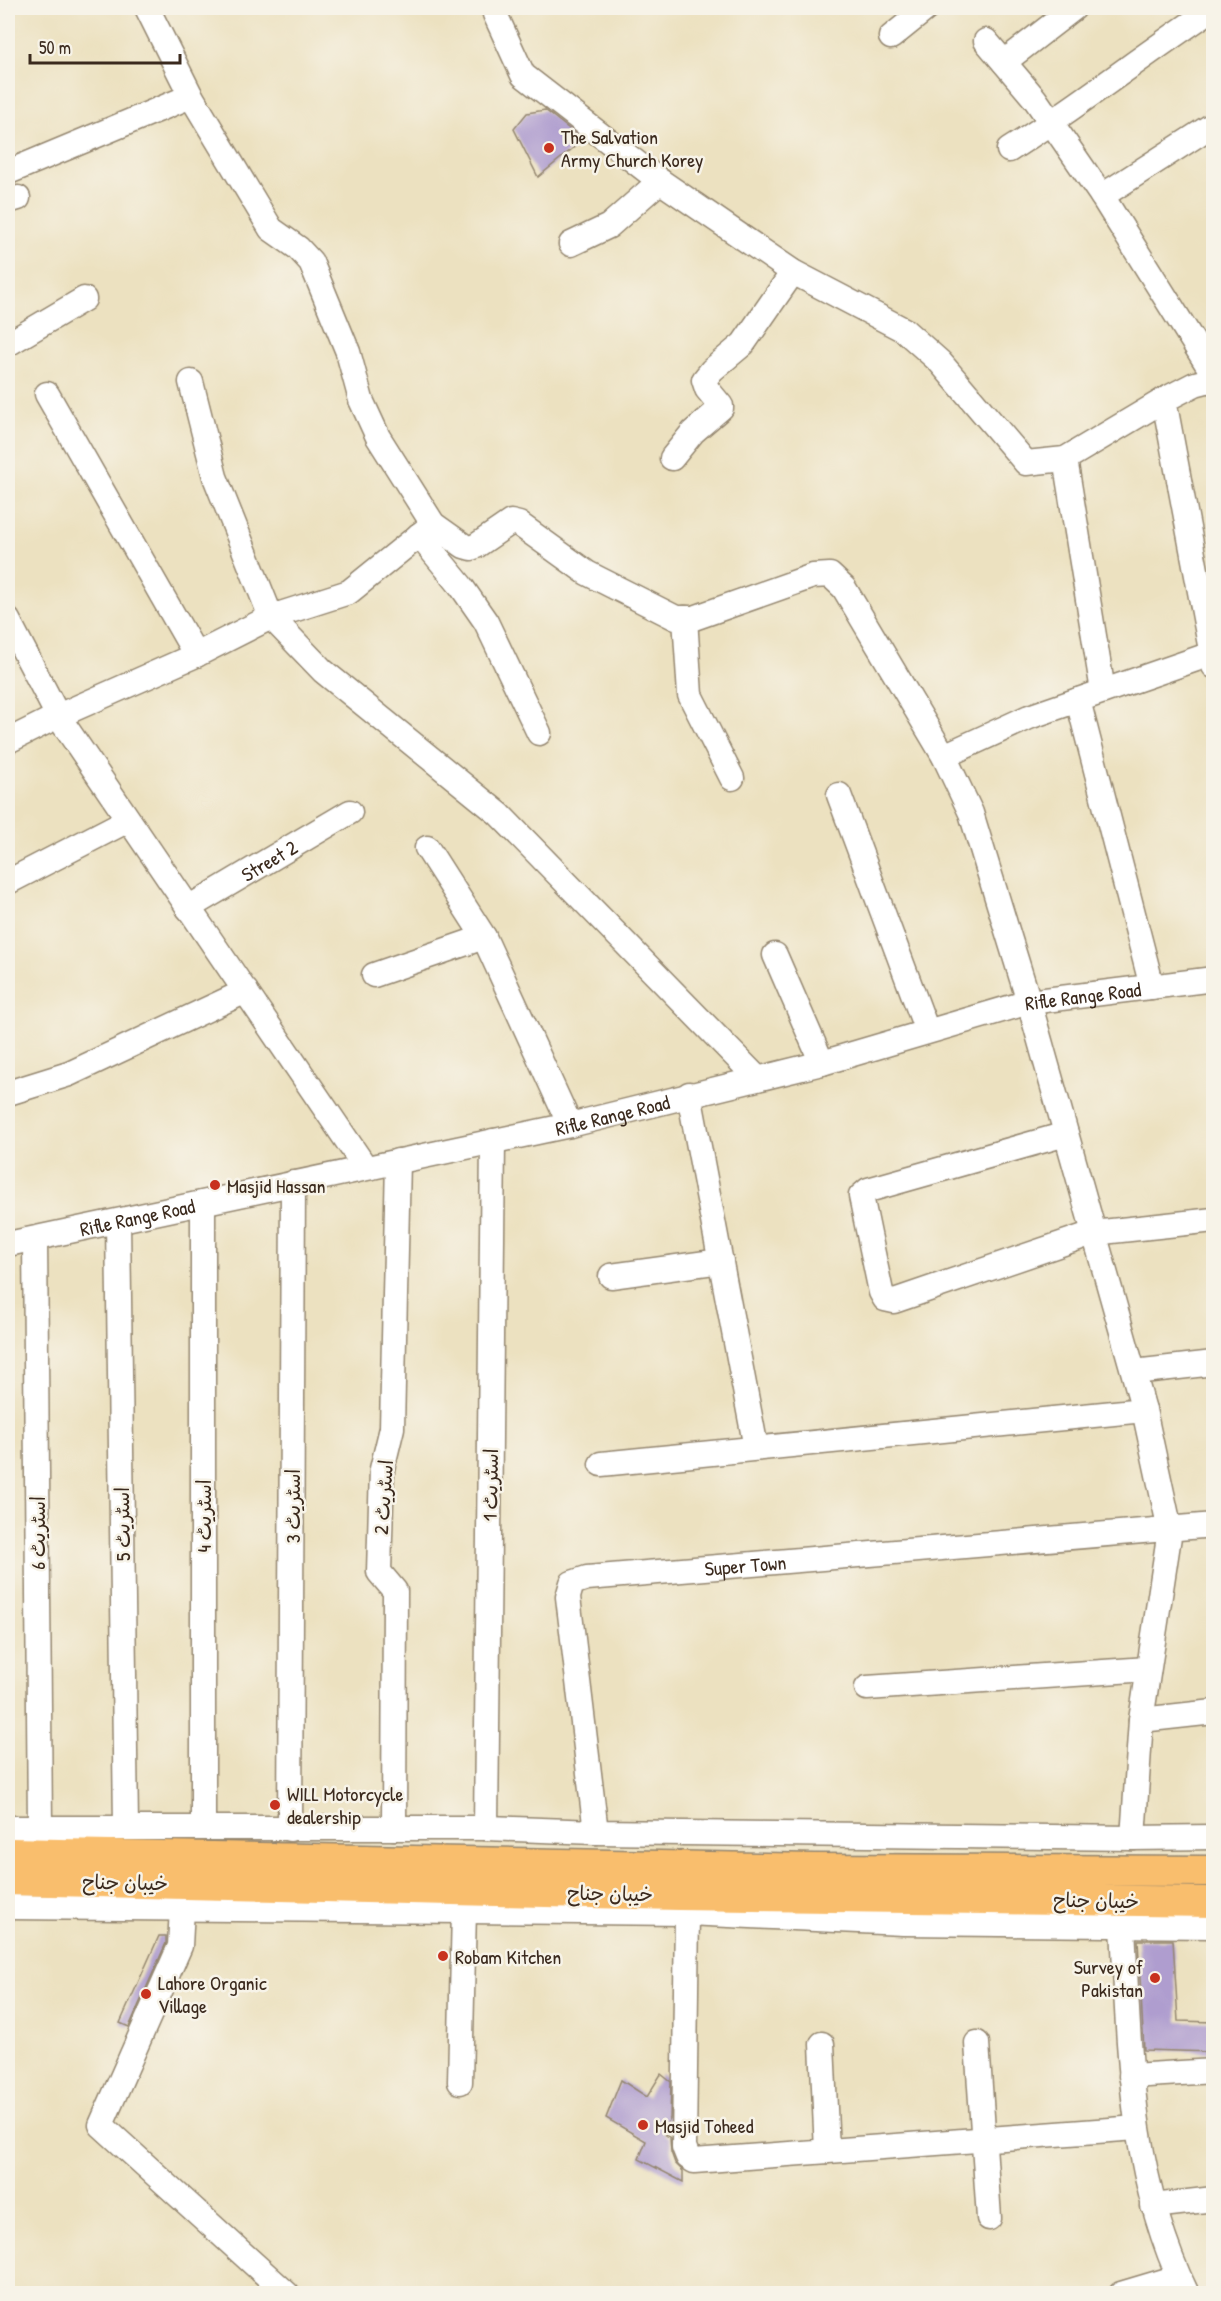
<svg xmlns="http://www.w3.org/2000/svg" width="1221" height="2301" viewBox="0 0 1221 2301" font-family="'Patrick Hand','Playpen Sans Arabic',sans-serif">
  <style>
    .building { fill: #af9dcf }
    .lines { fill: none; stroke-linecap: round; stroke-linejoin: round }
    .minor-casing { stroke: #94866f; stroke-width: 27 }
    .major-casing { stroke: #94866f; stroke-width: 33 }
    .minor { stroke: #fff; stroke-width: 24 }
    .major { stroke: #f9be6d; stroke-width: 30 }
    .poi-dot { fill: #c8321e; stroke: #f7f3e8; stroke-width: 2 }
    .labels { text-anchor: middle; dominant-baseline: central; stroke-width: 5; stroke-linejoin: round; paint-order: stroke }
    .poi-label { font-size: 20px; fill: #3b2a1e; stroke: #f7f3e8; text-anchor: start }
    .street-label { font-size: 20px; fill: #3b2a1e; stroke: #f7f3e8 }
  </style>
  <rect width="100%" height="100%" fill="#f7f3e8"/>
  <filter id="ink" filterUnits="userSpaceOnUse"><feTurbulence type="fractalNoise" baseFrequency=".0167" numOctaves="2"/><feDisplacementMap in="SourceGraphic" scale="12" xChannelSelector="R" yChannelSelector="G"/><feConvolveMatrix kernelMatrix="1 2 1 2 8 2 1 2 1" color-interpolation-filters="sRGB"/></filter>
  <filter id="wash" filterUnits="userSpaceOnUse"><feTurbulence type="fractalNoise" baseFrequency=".008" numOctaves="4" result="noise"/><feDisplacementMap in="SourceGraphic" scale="24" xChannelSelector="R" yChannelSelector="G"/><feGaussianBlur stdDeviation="1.35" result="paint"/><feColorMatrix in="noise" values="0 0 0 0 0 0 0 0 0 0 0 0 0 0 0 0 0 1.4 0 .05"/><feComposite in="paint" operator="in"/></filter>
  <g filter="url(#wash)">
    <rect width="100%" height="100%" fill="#ece1c0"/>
    <g id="blocks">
      <path class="building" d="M545,110L583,140L538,177L514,129L527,113Z
        M159,1936H166V1943L129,2027L120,2023Z
        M1138,1940H1173L1178,2021L1214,2022V2052L1144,2050Z
        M661,2074L671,2082L670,2118L663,2133L670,2138L671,2152L675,2163L683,2171V2182L639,2159L646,2141L606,2118L621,2080L647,2097Z"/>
    </g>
  </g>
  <g filter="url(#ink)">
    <use href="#blocks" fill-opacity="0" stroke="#94866f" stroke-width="1.5"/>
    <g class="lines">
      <g class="minor-casing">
        <g id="minor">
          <path d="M147,8L191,96L271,229L298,248L311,262L348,352L361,400L378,437L433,524L464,546L471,548L476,546L511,522L519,524L587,573L676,618H694L813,576L830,575L844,588L944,756L971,813L1029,1002L1144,1410L1170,1530L1141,1720L1133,1838"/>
          <path d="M495,8V14L523,75L660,181L793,272L904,330L940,362L1026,463L1065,459L1164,400L1195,384L1214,379"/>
          <path d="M891,37L927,8"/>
          <path d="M986,41L1035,99L1102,196L1214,375"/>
          <path d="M1004,62L1074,8"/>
          <path d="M1009,150C1079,106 1144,54 1214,8"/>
          <path d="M11,171L191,96"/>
          <path d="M1102,196L1214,124"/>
          <path d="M8,201L18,198"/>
          <path d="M571,244L609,226L660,181"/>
          <path d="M8,344L84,299"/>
          <path d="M191,382L215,477L271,617L323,671L499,814L757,1078"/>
          <path d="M47,394L196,655"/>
          <path d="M1164,400L1214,666"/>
          <path d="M672,458L693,432L721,408V406L707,389L704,380L712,370L743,344L793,272"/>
          <path d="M1065,459L1103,691"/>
          <path d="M419,535L461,586L486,622L539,733"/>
          <path d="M685,618L690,695L732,778"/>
          <path d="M8,620L58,716L365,1167"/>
          <path d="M1078,700L1152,987"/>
          <path d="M8,741L58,716L196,655L271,617L349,592L433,524"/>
          <path d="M944,756L1029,717L1211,654"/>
          <path d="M839,795L927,1031"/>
          <path d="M427,848L484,937L570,1125"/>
          <path d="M8,882L128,820"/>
          <path id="s1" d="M188,908L350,812"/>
          <path d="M775,955L822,1063"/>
          <path d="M374,975L484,937"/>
          <path d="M8,1093L69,1074L246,991"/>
          <path d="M689,1094L756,1448"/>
          <path d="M1066,1134L868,1190L861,1196L881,1292L885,1299L894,1301L1093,1233L1214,1220"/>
          <path d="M118,1222L126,1826"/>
          <path d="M35,1239L40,1827"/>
          <path id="s2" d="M8,1244L570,1125L822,1063L1029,1002L1214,979"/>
          <path d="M611,1276L721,1261"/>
          <path d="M1134,1372L1214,1363"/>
          <path d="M601,1464L1144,1410"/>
          <path d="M867,1688L1148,1669"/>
          <path d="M1141,1720L1214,1712"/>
          <path d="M8,1828H486L596,1832L1133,1838L1214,1837"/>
          <path d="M203,1828V1204"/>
          <path d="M394,1828L395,1591L379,1572L382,1469L392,1428L398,1161"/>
          <path d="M486,1828L493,1141"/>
          <path d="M290,1829L293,1183"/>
          <path id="s3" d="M596,1832L568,1597L572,1583L587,1578L1214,1525"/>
          <path d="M8,1907L687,1913L903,1923L1214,1926"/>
          <path d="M182,1908L180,1946L101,2125L287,2294"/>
          <path d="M687,1913L684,2147L688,2157L694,2161L1137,2128"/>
          <path d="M1123,1925C1129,2050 1130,2179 1187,2294"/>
          <path d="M977,2043L989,2218"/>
          <path d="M822,2044L827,2151"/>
          <path d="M1131,2076L1214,2071"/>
          <path d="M460,2082L464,1910"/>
          <path d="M1153,2206L1214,2199"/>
          <path d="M1121,2294L1178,2277"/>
        </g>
      </g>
      <g class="major-casing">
        <path id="major" d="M8,1853L814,1869L1214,1871
          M8,1880L679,1895L1214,1902"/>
      </g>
      <use href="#minor" class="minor"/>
      <use href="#major" class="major"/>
    </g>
  </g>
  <g class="poi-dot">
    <circle cx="549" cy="148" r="6"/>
    <circle cx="215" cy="1185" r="6"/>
    <circle cx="275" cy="1805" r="6"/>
    <circle cx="443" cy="1956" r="6"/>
    <circle cx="1155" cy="1978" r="6"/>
    <circle cx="146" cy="1994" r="6"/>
    <circle cx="643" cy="2125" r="6"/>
  </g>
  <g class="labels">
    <g class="poi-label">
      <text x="561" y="136">The Salvation<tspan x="561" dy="23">Army Church Korey</tspan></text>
      <text x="227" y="1185">Masjid Hassan</text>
      <text x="287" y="1793">WILL Motorcycle<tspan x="287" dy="23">dealership</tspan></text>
      <text x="455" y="1956">Robam Kitchen</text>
      <text x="1143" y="1966" text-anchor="end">Survey of<tspan x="1143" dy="23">Pakistan</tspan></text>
      <text x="158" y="1982">Lahore Organic<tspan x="158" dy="23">Village</tspan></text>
      <text x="655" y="2125">Masjid Toheed</text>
    </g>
    <g class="street-label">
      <text stroke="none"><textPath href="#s1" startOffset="94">Street 2</textPath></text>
      <text stroke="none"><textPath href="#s2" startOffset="1104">Rifle Range Road</textPath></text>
      <text stroke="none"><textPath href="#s2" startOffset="618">Rifle Range Road</textPath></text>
      <text stroke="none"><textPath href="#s2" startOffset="132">Rifle Range Road</textPath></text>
      <text transform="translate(490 1485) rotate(-89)">اسٹریٹ 1</text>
      <text transform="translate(383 1497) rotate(-86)">اسٹریٹ 2</text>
      <text transform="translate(292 1506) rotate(-90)">اسٹریٹ 3</text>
      <text transform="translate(203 1516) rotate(-90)">اسٹریٹ 4</text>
      <text transform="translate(122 1524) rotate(-91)">اسٹریٹ 5</text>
      <text transform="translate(37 1533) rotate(-90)">اسٹریٹ 6</text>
      <text stroke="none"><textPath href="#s3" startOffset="426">Super Town</textPath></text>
      <text transform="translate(125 1882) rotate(1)">خیبان جناح</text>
      <text transform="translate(610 1893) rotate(1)">خیبان جناح</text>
      <text transform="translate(1096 1900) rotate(1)">خیبان جناح</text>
    </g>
  </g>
  <rect width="1221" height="2301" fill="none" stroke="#f7f3e8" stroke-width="30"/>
  <path d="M30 54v9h150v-9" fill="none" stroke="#3b2a1e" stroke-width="3"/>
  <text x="39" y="54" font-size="18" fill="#3b2a1e" stroke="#f7f3e8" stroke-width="4.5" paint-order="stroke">50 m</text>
</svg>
